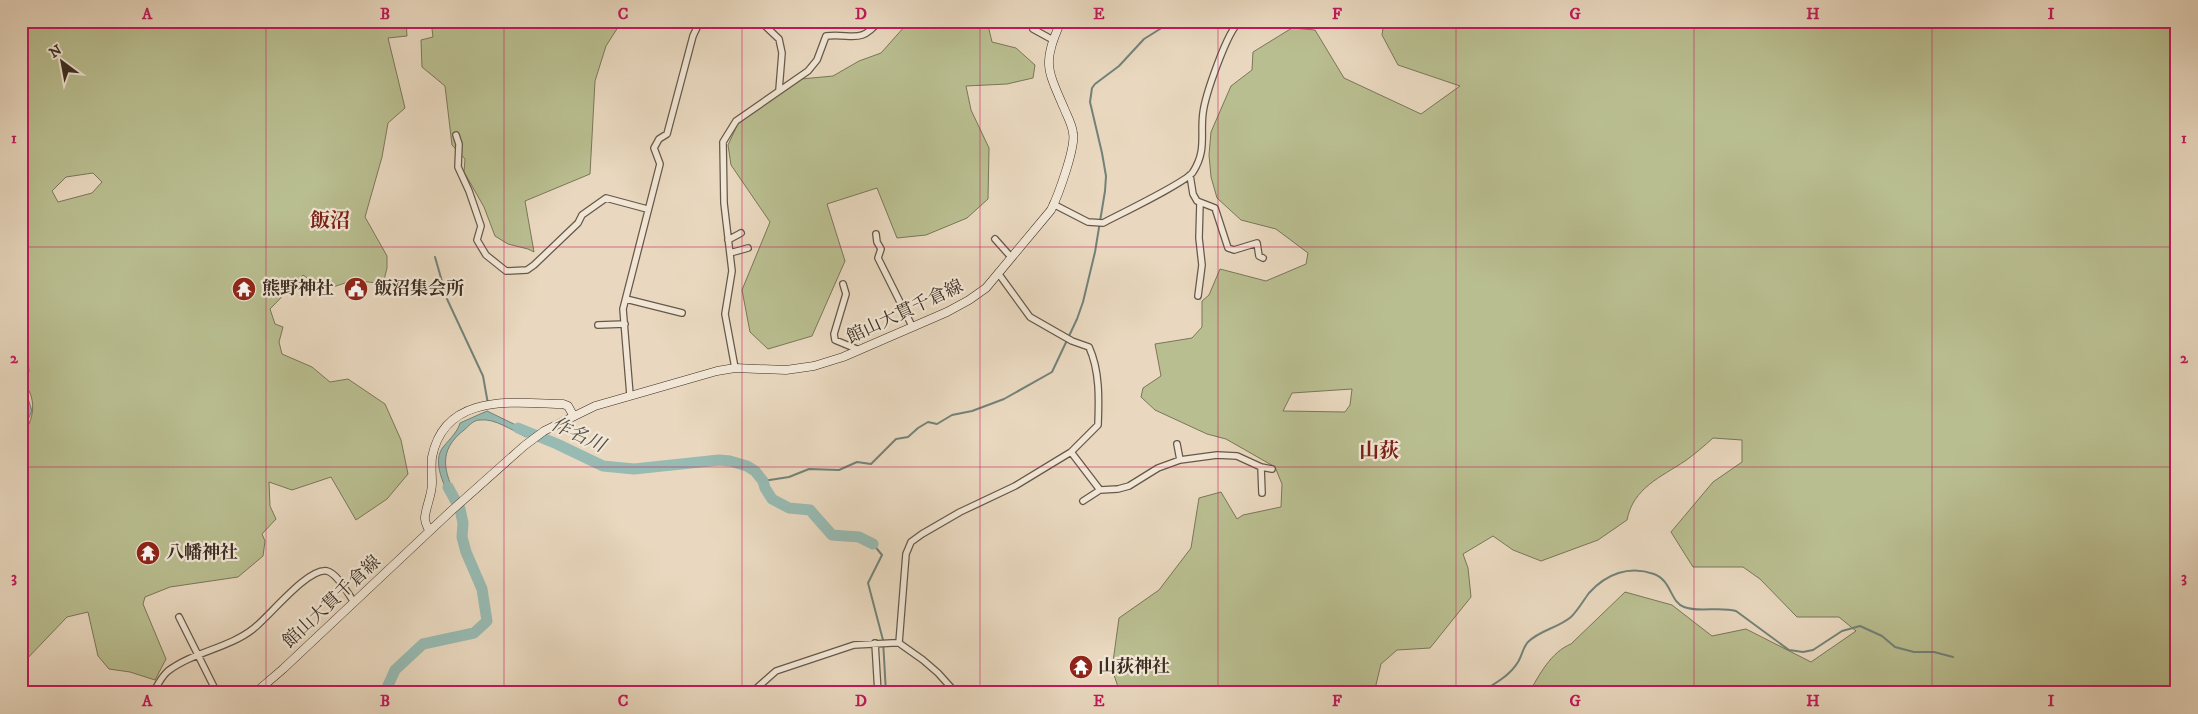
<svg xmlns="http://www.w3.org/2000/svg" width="2198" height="714" viewBox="0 0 2198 714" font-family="'IM FELL DW Pica','Noto Serif JP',serif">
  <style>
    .green { fill: #b9be90; stroke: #7a7659; fill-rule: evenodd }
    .water { fill: #97bab2; stroke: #728278 }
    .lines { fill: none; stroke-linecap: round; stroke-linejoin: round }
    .stream { stroke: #728278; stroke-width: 2 }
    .river { stroke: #97bab2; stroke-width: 11 }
    .minor-casing { stroke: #665849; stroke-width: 8 }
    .secondary-casing { stroke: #3b2d22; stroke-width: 9 }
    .minor { stroke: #f1e6d5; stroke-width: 5.5 }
    .secondary { stroke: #f1e6d5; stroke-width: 8 }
    .grid { fill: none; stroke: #c2185b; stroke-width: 1; stroke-opacity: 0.55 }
    .labels { text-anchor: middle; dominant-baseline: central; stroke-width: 4.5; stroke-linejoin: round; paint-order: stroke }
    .poi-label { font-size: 18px; font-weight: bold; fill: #3b2d22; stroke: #f1e6d5; text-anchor: start }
    .street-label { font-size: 18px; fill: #3b2d22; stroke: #f1e6d5 }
    .water-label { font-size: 19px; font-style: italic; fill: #525046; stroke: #f1e6d5 }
    .quarter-label { font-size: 20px; font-weight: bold; fill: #7a1f14; stroke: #f1e6d5 }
    .neatline { fill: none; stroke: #c2185b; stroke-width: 2 }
    .grid-label { font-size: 16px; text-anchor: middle; font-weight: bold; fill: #c2185b }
  </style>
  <rect width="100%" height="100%" fill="#e9d8bf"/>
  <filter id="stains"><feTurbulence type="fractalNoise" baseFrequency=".004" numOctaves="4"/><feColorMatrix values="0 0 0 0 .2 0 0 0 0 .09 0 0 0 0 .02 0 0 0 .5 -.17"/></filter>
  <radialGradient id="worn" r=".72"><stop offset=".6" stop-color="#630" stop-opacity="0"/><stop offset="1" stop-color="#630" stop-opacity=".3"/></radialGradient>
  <path class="green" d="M21,21H406L407,36L388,38L405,108L388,123L382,157L365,217L387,256V268L383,284L354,280L324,290L303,275L270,309L275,324L283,327L279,342L282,354L312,367L330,382L348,379L385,404L401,440L408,474L387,499L356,520L331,477L292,490L269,482L270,506L276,519L262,534L265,541L263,556L238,577L170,587L145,597L143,604L166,659L155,680L130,672L109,669L98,656L88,612L67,617L21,665V437C35,420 38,396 21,380V374L29,372L27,344L21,341ZM93,173L102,182L92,193L58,202L52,191L66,177Z
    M431,21H622L606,46L595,81L590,174L525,201L534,252L528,249L508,244L495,236L484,207L464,172L465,159L452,145L445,86L422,67L421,40L433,37Z
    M904,21H987L992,42L1016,48L1035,65L1033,78L1007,84L966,86L971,110L989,148L988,199L967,218L926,235L897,238L877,188L827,204L845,261L812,336L768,349L750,332L742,290L770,222L731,165L728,145L741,117L801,79L833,76L859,61L881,53L905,26Z
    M1384,21H2177V693H1529C1539,675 1551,652 1571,644L1625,592L1672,605L1712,636L1746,629L1811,662L1856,631L1839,617H1797L1760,579L1743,567H1693L1671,532L1713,482L1742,462V440L1713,438C1704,446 1695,454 1685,461C1661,477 1633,488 1627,520L1598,540L1541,561L1513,550L1493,536L1463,554L1468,568L1471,597L1430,648L1397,650L1381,664L1374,693H1120L1112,669L1119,618L1159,590L1191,548L1199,498L1221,492L1237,519L1243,515L1281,507L1282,484L1275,467L1226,439L1207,434L1155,410L1141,397L1143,388L1161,376L1155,344L1192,338L1202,327V301L1209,295L1220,269L1266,281L1306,264L1308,253L1276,229L1241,220L1217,198L1211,177L1209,155L1211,132L1231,86L1252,70L1253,52L1292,28L1315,30L1344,78L1421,114L1460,86L1398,65L1382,35ZM1352,389L1350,405L1345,412L1283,411L1292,393Z"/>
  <path class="water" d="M21,383L25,389L32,411L21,434Z
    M487,411L520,427L524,426L535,431L526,437C513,431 495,418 480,420C473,420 469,426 464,430C437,451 444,472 457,498L452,503C446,487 430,462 444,446C450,439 458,431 460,423Z"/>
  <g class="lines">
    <path class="stream" d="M435,257L447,299L483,376L488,404
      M763,481L789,477L809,469L839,470L857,462L871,464L896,439L908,437L918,428L928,422L937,424L952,415L972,411L1004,399L1052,372L1077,319L1083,302L1095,252L1105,191L1106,176L1102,153L1090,102L1092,88L1095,84L1119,66L1144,39L1168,24L1169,21
      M873,544L882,555L868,583L883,640L886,693
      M1480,693C1493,684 1509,677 1518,662C1522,656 1523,647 1528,642C1540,630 1558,628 1571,617C1578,610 1583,601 1589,593C1606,574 1629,565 1654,574C1672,581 1670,602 1684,607C1699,613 1719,606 1736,611L1789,650L1803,652L1813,650L1842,631L1860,626L1882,636L1895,647L1914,652H1934L1953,657"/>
    <path class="river" d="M518,428L557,444L603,466L634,469L719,460L730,461L747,466L755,471L763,481L765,488L772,499L789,508L810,510L832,535L859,537L873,544
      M375,693L386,690L395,670L423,644L474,633L487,621L482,589L466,552L462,537L463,523L460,509L448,487"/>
    <g class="minor-casing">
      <path id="minor" d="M760,21L779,39L782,53L779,90
        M1033,29L1053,40
        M456,135L459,144L458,167L469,191L481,226L477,240L486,255L506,271L527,270L534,265L578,223L582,215L606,198L647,209
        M1190,175L1193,194L1197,201L1215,208L1228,248L1234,250L1257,243L1259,256L1263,258
        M1053,204L1088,222L1103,223C1118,215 1187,182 1193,172C1207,150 1200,135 1203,113C1205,96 1227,31 1240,21
        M876,234L877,242L881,249L878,258L912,326
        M995,239L1011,257
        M728,240L741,233
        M730,253L748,248
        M843,284L846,294L834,334L835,340L859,350
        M1198,296L1202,265L1199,238L1200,203
        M626,299L682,313
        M598,325L625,324
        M735,368L725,314L732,271L724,203L723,142L736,121L808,71L817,60L826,36C852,33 860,45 879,21
        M630,395L623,309L660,164L654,148L659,139L667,134L693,36L700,21
        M1177,444L1180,460
        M1071,452L1100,490
        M1261,467L1262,493
        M1083,501L1100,490L1118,489L1129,486L1158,468L1180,460L1217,455L1237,456L1261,467L1272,469
        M179,617L217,693
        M875,643L878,693
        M899,643L906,554L911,542L922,534L960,512L1015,486L1071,452L1098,425C1099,400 1100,371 1089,347L1072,341L1030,317L998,273
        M153,693C157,686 161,677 168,671C193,652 229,648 253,629C269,617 308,567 327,571C338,574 348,594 354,602
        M751,693L776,671L854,645L892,643H899L923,660L938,673L956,693"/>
    </g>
    <g class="secondary-casing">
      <path id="secondary" d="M429,531C428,527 424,522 425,517C426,506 432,495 432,483C432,475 431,466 432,457C445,392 514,403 563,404L568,406L573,415
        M255,693L283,669L451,511L524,446L544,431L595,406L717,371L735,368L786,370L814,366L843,357L947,312L969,300L986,288L1051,210C1058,196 1076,147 1073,133C1072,124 1067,116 1064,108C1046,67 1043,63 1061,21"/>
    </g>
    <use href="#minor" class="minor"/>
    <use href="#secondary" class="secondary"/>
  </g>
  <path class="grid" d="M266,21V693M504,21V693M742,21V693M980,21V693M1218,21V693M1456,21V693M1694,21V693M1932,21V693M21,247H2177M21,467H2177"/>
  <defs>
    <g id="temple-disc" transform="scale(1.25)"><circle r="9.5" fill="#8f2418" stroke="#f1e6d5"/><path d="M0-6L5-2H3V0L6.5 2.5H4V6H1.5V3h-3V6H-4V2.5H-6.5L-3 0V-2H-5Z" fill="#fff"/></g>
    <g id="civic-disc" transform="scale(1.25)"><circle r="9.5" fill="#8f2418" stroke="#f1e6d5"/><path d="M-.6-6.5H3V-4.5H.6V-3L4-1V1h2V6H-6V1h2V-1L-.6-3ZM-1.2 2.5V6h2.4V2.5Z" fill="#fff"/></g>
  </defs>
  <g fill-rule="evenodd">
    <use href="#temple-disc" x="244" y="289"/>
    <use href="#civic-disc" x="356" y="289"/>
    <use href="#temple-disc" x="148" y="553"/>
    <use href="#temple-disc" x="1081" y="667"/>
  </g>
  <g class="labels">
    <g class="poi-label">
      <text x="262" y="289">熊野神社</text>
      <text x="374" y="289">飯沼集会所</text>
      <text x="166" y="553">八幡神社</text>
      <text x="1098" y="667">山荻神社</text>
    </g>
    <g class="street-label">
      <text transform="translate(905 312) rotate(-25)">館山大貫千倉線</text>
      <text transform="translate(332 602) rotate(-43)">館山大貫千倉線</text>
    </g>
    <g class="water-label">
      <text transform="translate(578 435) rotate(25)">作名川</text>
    </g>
    <g class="quarter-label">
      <text x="330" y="221">飯沼</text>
      <text x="1379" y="451">山荻</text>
    </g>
  </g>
  <rect width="2198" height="714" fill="none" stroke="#e9d8bf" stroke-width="55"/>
  <g transform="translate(62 62) rotate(328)" stroke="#f1e6d5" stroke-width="4" paint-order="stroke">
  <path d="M0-4L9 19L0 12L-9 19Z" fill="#3b2d22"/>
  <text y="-8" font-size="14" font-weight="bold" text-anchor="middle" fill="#3b2d22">N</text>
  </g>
  <rect x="28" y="28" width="2142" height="658" class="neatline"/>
  <g class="grid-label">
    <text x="147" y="19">A</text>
    <text x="385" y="19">B</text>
    <text x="623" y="19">C</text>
    <text x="861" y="19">D</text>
    <text x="1099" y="19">E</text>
    <text x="1337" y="19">F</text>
    <text x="1575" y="19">G</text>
    <text x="1813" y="19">H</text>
    <text x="2051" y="19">I</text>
    <text x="14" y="143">1</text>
    <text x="2184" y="143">1</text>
    <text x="14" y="363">2</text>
    <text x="2184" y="363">2</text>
    <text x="14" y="582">3</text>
    <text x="2184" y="582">3</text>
    <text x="147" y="706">A</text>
    <text x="385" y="706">B</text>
    <text x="623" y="706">C</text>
    <text x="861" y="706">D</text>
    <text x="1099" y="706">E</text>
    <text x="1337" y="706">F</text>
    <text x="1575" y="706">G</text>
    <text x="1813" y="706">H</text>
    <text x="2051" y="706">I</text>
  </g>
  <rect width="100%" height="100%" filter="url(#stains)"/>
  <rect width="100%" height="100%" fill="url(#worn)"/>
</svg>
